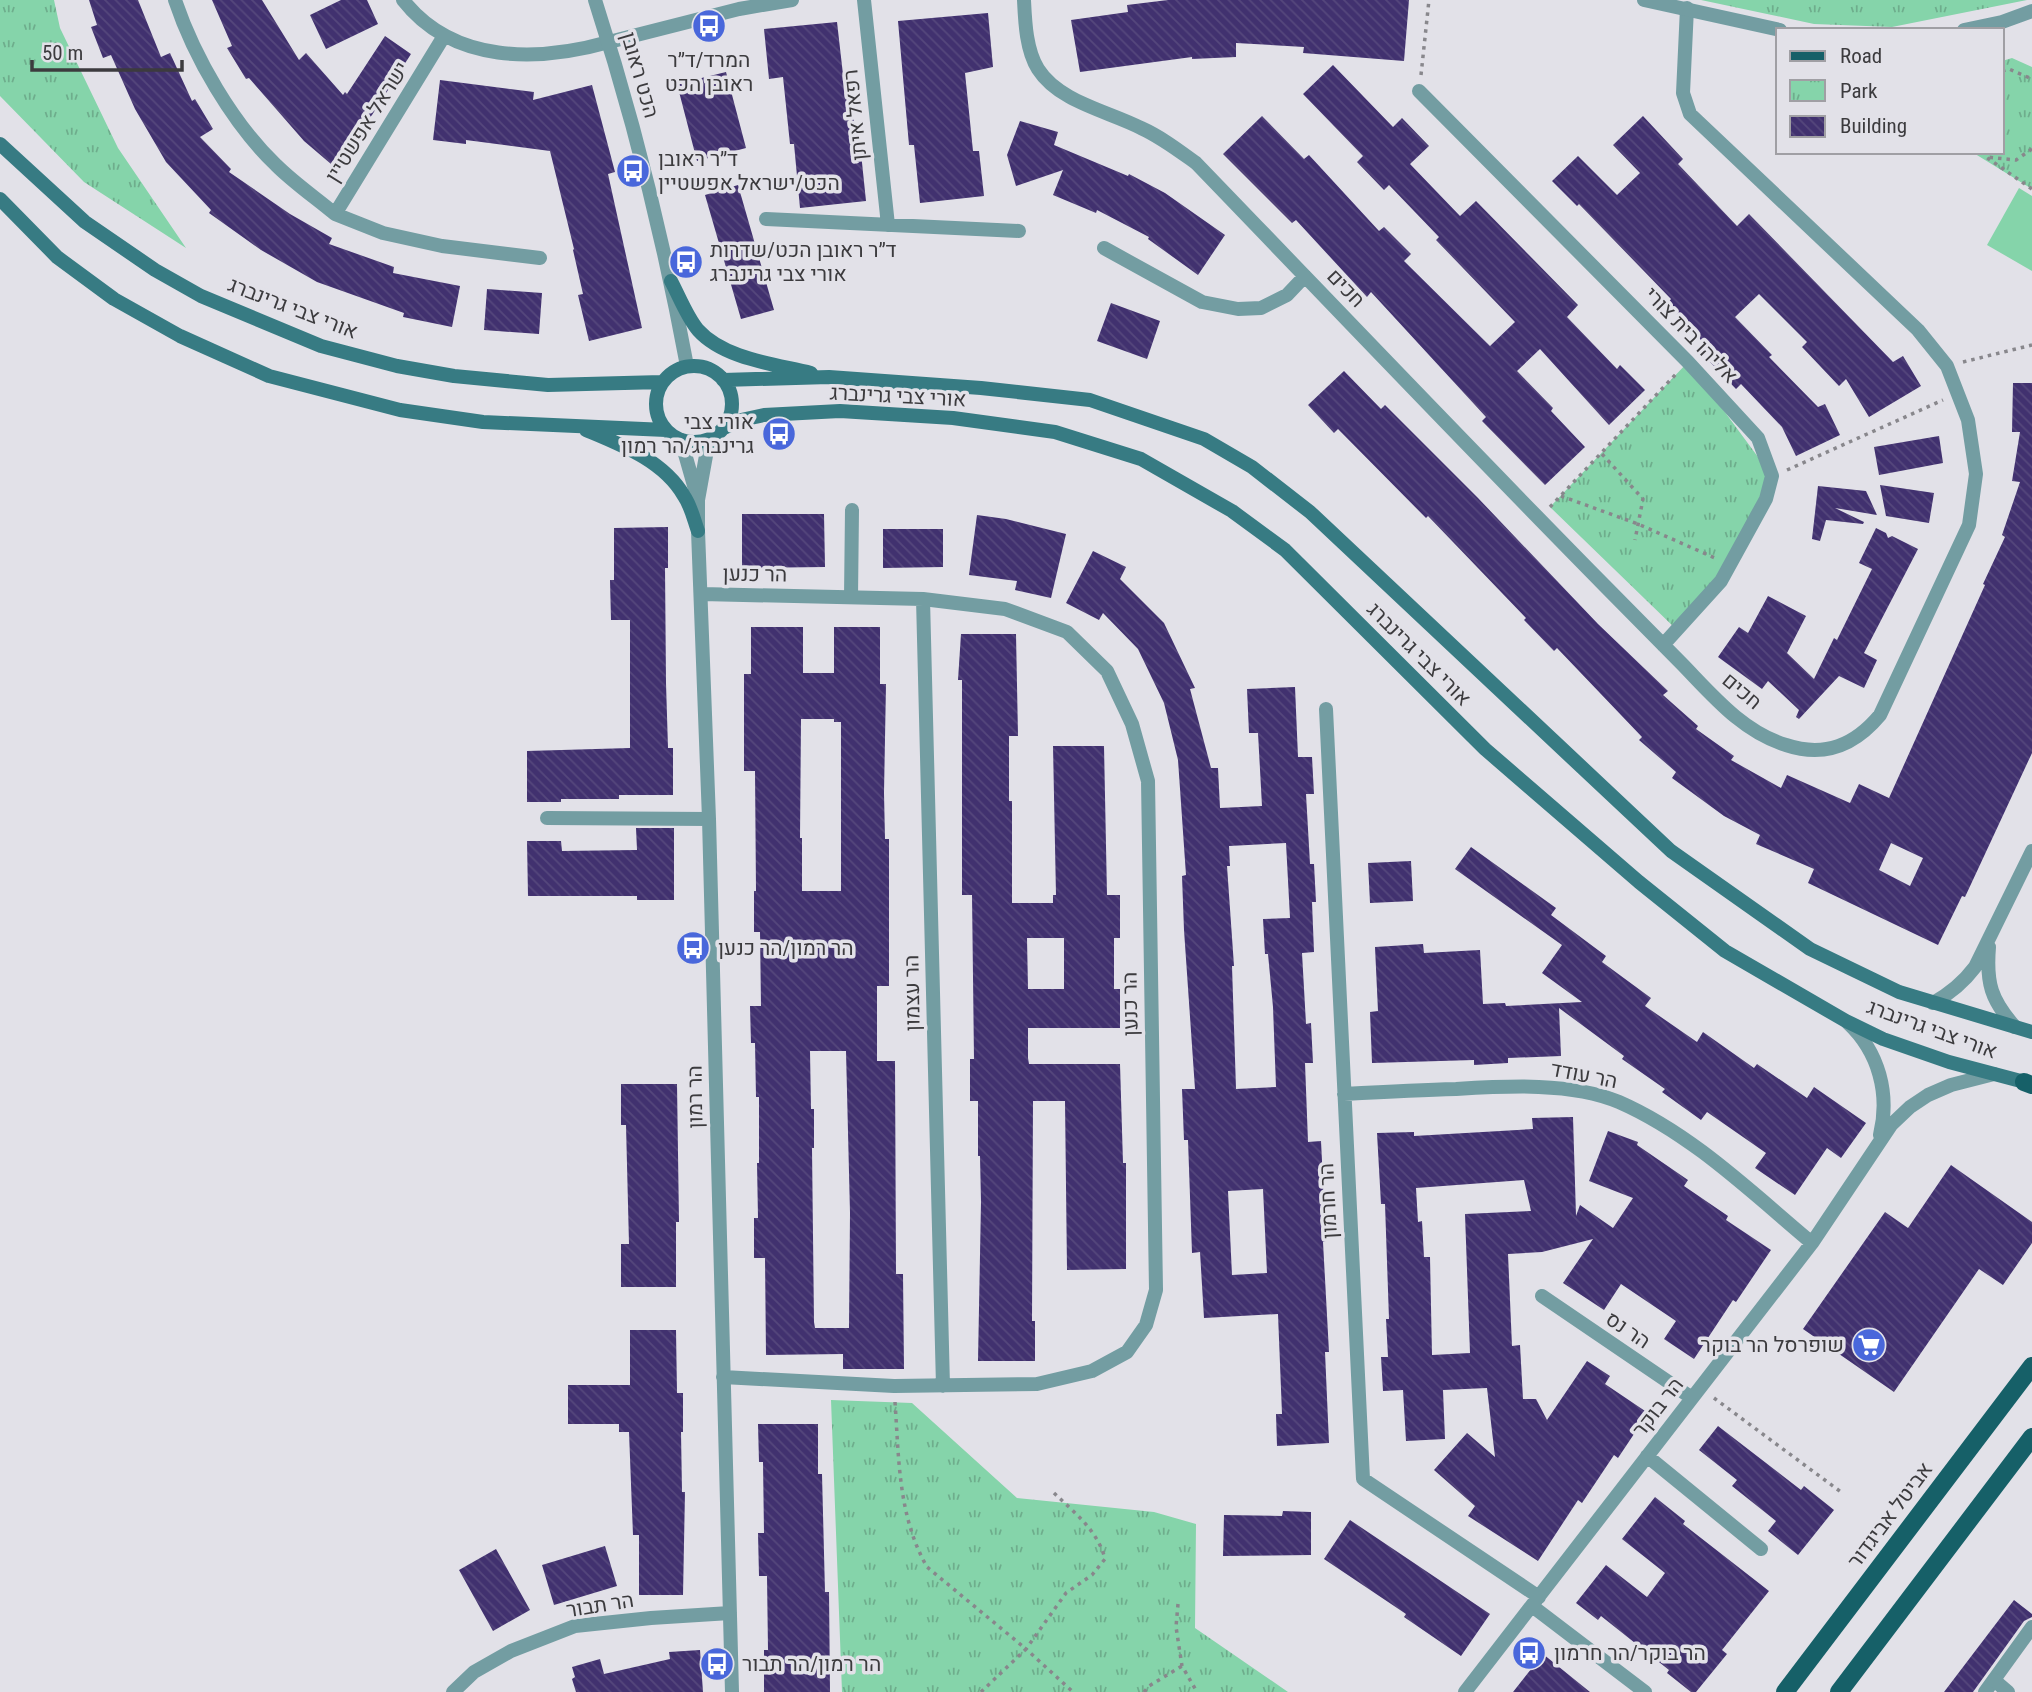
<svg xmlns="http://www.w3.org/2000/svg" width="2032" height="1692" viewBox="0 0 2032 1692" font-family="'Roboto Condensed',Heebo,sans-serif">
  <style>
    .park { fill: url(#park-tufts) }
    .garden { fill: #85d4aa }
    .building { fill: url(#building-back-hatch); fill-rule: evenodd }
    .lines { fill: none; stroke-linecap: round; stroke-linejoin: round }
    .path { stroke: #88878c; stroke-width: 3.5; stroke-dasharray: 3.5 5; stroke-linecap: butt }
    .pedestrian { stroke: #739da2; stroke-width: 14 }
    .minor { stroke: #739da2; stroke-width: 14 }
    .tertiary { stroke: #739da2; stroke-width: 14 }
    .secondary { stroke: #377b83; stroke-width: 14 }
    .primary { stroke: #166068; stroke-width: 18 }
    .labels { text-anchor: middle; dominant-baseline: central; stroke-width: 7; stroke-linejoin: round; paint-order: stroke }
    .poi-label { font-size: 21px; fill: #3c3b3e; stroke: #e2e1e8; text-anchor: start }
    .street-label { font-size: 21px; fill: #3c3b3e; stroke: #e2e1e8 }
  </style>
  <defs>
    <pattern id="park-tufts" width="24" height="20" patternUnits="userSpaceOnUse" patternTransform="scale(1.75)"><rect width="24" height="20" fill="#85d4aa"/><path d="M3 7l-1-3M5 7V3M7 7l1-3M15 17l-1-3M17 17v-4M19 17l1-3" fill="none" stroke="#6ead8c"/></pattern>
    <pattern id="building-back-hatch" width="6" height="6" patternUnits="userSpaceOnUse" patternTransform="scale(1.75)"><rect width="6" height="6" fill="#41316f"/><path d="M-1 5l2 2M0 0l6 6M5-1l2 2" fill="none" stroke="#55477c"/></pattern>
  </defs>
  <rect width="100%" height="100%" fill="#e2e1e8"/>
  <path class="park" d="M0,0H54L60,28L118,148L186,248L84,182L0,96Z
    M1701,0H2027L1892,27L1814,24Z
    M2012,58L2032,67V189L1972,152H2002V61Z
    M1688,362L1772,476L1721,581L1677,630L1550,507Z
    M831,1400L912,1403L1017,1498L1154,1512L1196,1524L1195,1628L1288,1692H842Z"/>
  <path class="garden" d="M2019,188L2032,196V271L1987,245Z"/>
  <path class="building" d="M89,0H138L161,57L170,53L192,101L195,99L213,129L200,137L231,169L229,172L290,214L332,238L329,244L394,267L393,273L460,286L452,327L403,317L404,313L317,282L261,250L209,213L211,210L166,162L135,109L111,55L103,58L91,27L97,25Z
    M212,0H262L299,60L306,53L343,95L345,92L347,94L385,36L411,54L372,115L331,164L304,141L249,78L246,79L227,48L232,46Z
    M341,0H367L378,24L326,49L310,15Z
    M1168,0H1409L1404,61L1303,53L1304,47L1236,43V57L1192,59V57L1080,72L1071,20L1128,12L1127,5Z
    M988,13L993,67L965,73L973,151H979L984,196L920,203L914,145H909L898,21Z
    M837,22L845,92L851,91L857,154L861,153L866,201L800,208L794,144H790L783,77L769,79L764,29Z
    M1333,65L1393,127L1402,118L1429,146L1410,164L1460,216L1476,201L1578,305L1567,317L1617,369L1620,365L1645,390L1609,425L1540,349L1517,371L1553,408L1551,411L1585,447L1545,485L1482,421L1486,417L1371,292L1367,297L1296,220L1292,223L1223,154L1262,116L1304,159L1309,155L1379,231L1384,227L1411,254L1404,261L1490,346L1515,322L1436,240L1439,237L1389,185L1384,190L1357,162L1363,156L1303,94Z
    M726,72L746,148L697,161L677,84Z
    M440,80L534,92L533,100L592,85L615,172L608,174L642,328L589,341L578,295L583,294L573,250L574,249L550,151L466,140V144L433,140Z
    M1643,116L1683,159L1678,164L1737,226L1749,214L1893,362L1903,356L1921,386L1869,417L1846,379L1839,386L1802,347L1807,342L1759,294L1735,317L1772,355L1769,357L1818,407L1825,404L1840,435L1796,456L1782,427L1741,384L1736,389L1710,362L1716,356L1667,304L1671,299L1579,204L1577,206L1552,181L1578,156L1617,195L1640,173L1613,145Z
    M1020,121L1058,132L1054,145L1128,176L1129,174L1165,193L1225,235L1198,275L1148,239L1149,237L1097,210L1096,213L1053,195L1063,170L1016,186L1007,155Z
    M738,185L774,310L741,319L705,195Z
    M487,289L542,293L539,334L484,330Z
    M1111,303L1160,321L1147,359L1097,341Z
    M1344,371L1381,409L1385,405L1478,498L1598,624L1668,691L1663,695L1698,726L1696,729L1734,756L1731,760L1781,788L1787,775L1850,803L1859,784L1889,798L1985,585L1983,584L2005,537L2002,535L2020,482L2012,481L2020,432H2012L2013,383H2032V753L1965,897L1962,896L1938,945L1808,883L1814,869L1756,844L1760,835L1724,816L1672,778L1676,772L1639,740L1642,737L1557,648L1554,651L1524,620L1526,618L1428,516L1426,518L1338,429L1334,433L1308,405ZM1891,843L1923,858L1910,886L1879,870Z
    M1939,436L1943,463L1879,475L1874,447Z
    M1880,485L1934,493L1929,523L1886,516Z
    M1818,486L1866,491L1877,515L1835,508L1864,522L1863,524L1826,520L1820,541L1812,539Z
    M742,514H824L825,567L742,568Z
    M977,515L1006,519L1066,534L1051,598L1015,590L1017,581L969,575Z
    M668,527V568H665L666,683L668,748H673V795H619V799H561V802H527V751L630,748V620H611L610,580H614V528Z
    M1876,528L1886,533L1888,538L1892,536L1918,549L1864,653L1877,660L1864,688L1839,676L1799,719L1796,717L1799,710L1768,681L1762,689L1718,657L1739,627L1748,633L1768,596L1806,616L1787,653L1814,679L1834,638L1837,640L1872,569L1859,563Z
    M883,529H943V567L883,568Z
    M1093,551L1126,567L1120,579L1164,623L1195,688L1190,689L1211,768H1218L1220,808L1262,806L1258,733H1249L1247,689L1295,687L1298,757H1312L1314,794H1306L1310,864H1314L1316,902H1312L1314,952L1302,953L1306,1024L1311,1023L1313,1063H1305L1308,1142L1321,1141L1326,1241L1323,1242L1329,1352H1325L1329,1443L1277,1446L1276,1414H1282L1278,1314L1204,1318L1200,1252L1192,1253L1188,1140H1184L1182,1089H1195L1184,930L1182,876L1186,875L1178,760L1164,703L1138,649L1103,613L1099,620L1066,603ZM1286,843L1290,918L1263,919L1265,954H1268L1273,1007L1276,1087L1236,1089L1232,966H1234L1227,866H1230L1229,846ZM1263,1189L1267,1273L1232,1275L1228,1191Z
    M751,627H803V673H834V627H880V684H886L884,793L885,839H889V986H877V1061H895L896,1274H903L904,1369H843V1354L766,1355L765,1258H754V1218H758L757,1163H759V1097H756L755,1043H751L750,1006H761L760,932H754V891H756L755,771H744V674H751ZM801,719H834V722H841V891H802V838H800ZM810,1051H846L850,1213L849,1328H815L814,1322L812,1148H814V1109H811Z
    M961,634H1016L1018,736H1009V801H1012V903H1053V895H1056L1053,746H1104L1107,895H1120V938H1114V989H1120V1028H1028V1058L1029,1064H1120L1123,1163H1126V1269L1067,1270L1065,1101H1033L1032,1321H1035V1361H978L981,1202L980,1156H978V1101H970V1059H974L972,895H962V680H958ZM1027,938H1064V989H1028Z
    M636,828H674V900H637V896H528L527,841H561L562,851L637,850Z
    M1471,847L1556,908L1551,915L1606,956L1602,962L1651,998L1645,1006L1697,1042L1703,1032L1754,1068L1757,1064L1807,1098L1814,1087L1866,1123L1841,1158L1827,1148L1795,1195L1755,1168L1766,1153L1707,1112L1701,1120L1662,1092L1665,1089L1622,1059L1624,1056L1559,1008L1561,1056L1508,1058V1063L1474,1065V1060L1372,1063L1370,1012L1378,1011L1375,947L1423,944L1424,953L1480,950L1483,1004L1505,1003L1506,1006L1582,1002L1542,973L1562,945L1455,869Z
    M1411,861L1413,901L1370,903L1368,863Z
    M621,1084H677L679,1222H676V1287H621V1244H629L626,1125H621Z
    M1573,1117L1576,1216L1580,1205L1613,1228L1633,1198L1589,1181L1608,1131L1638,1142L1637,1145L1688,1180L1684,1186L1728,1216L1726,1220L1771,1250L1736,1302L1733,1300L1694,1359L1664,1339L1676,1321L1621,1284L1604,1310L1563,1283L1593,1239L1542,1252L1508,1254L1512,1346L1520,1345L1523,1399H1536L1547,1420L1587,1361L1610,1376L1605,1384L1648,1413L1618,1458L1614,1455L1582,1503L1578,1500L1538,1561L1468,1516L1475,1506L1434,1470L1467,1433L1495,1457L1487,1388L1443,1390L1445,1439L1406,1441L1403,1390L1383,1391L1381,1357H1388L1386,1319H1389L1385,1204H1381L1377,1133L1414,1132V1136L1533,1129L1532,1118ZM1524,1180L1531,1211L1465,1214L1470,1353L1432,1355L1430,1257H1424L1422,1221L1418,1222L1416,1188Z
    M1951,1165L2032,1222V1243L2003,1285L1979,1269L1894,1392L1803,1329L1885,1212L1908,1228Z
    M630,1330H676L677,1393H683V1432H681L682,1492H685L683,1595H639V1535H633L629,1432H619V1424H568V1385H630Z
    M758,1424H818V1474H822L825,1592H829L830,1692H764V1650H768L767,1576H759L758,1533H764L763,1462H759Z
    M1718,1426L1801,1490L1804,1486L1834,1510L1798,1555L1768,1531L1776,1521L1732,1486L1737,1480L1699,1450Z
    M1655,1497L1685,1521L1683,1524L1769,1591L1722,1650L1727,1654L1696,1692H1691L1667,1673L1669,1670L1601,1616L1598,1620L1576,1603L1606,1565L1647,1597L1665,1573L1622,1539Z
    M1283,1511L1311,1512V1555L1223,1556L1224,1515L1282,1516Z
    M1350,1520L1490,1614L1461,1656L1404,1617L1406,1614L1324,1559Z
    M605,1546L617,1586L554,1605L542,1565Z
    M496,1549L530,1610L493,1631L459,1570Z
    M2014,1600L2032,1614V1617L2024,1621L1973,1692H1944Z
    M700,1650L703,1692H576L572,1679L575,1677L572,1667L600,1659L604,1674L670,1659L669,1652Z
    M1543,1654L1590,1692H1513Z"/>
  <g class="lines">
    <path class="path" d="M2002,71L2009,69L2032,79
      M1421,75L1429,0
      M2032,149L2016,160L1986,157L2032,189
      M1963,362L2032,345
      M1602,454L1643,499L1635,540
      M1787,470L1943,400
      M1561,496L1638,524L1715,558
      M1550,507L1677,373
      M1714,1398L1841,1492
      M895,1402C899,1459 898,1516 927,1567L1026,1649L981,1692
      M1054,1493C1075,1513 1098,1531 1105,1559L1092,1575L1066,1593L1026,1649L1073,1692
      M1178,1604L1176,1627L1182,1666L1197,1692
      M1144,1692L1149,1686L1182,1666"/>
    <path class="pedestrian" d="M1985,1692L2032,1627"/>
    <path class="minor" d="M175,0C194,57 233,124 276,165C294,183 316,198 335,214L444,36
      M403,0C453,64 538,62 609,42
      M864,0L888,225
      M1024,0C1025,21 1026,50 1038,69C1059,102 1108,111 1141,128C1161,137 1178,150 1196,163C1332,304 1467,446 1605,586C1631,612 1657,639 1683,665C1713,696 1743,732 1786,745C1825,758 1855,745 1880,715L1969,525L1976,474L1968,420L1947,366L1918,330L1690,114L1683,93L1687,8
      M1419,91L1688,362L1758,438L1772,476L1766,499L1721,581L1663,645
      M335,214L383,233L442,246L540,258
      M766,219L1019,231
      M1104,248L1202,302L1238,309L1261,308L1287,295L1305,276
      M709,439L698,500V531L709,819L732,1692
      M681,440L697,496
      M702,594L923,599L1005,609L1067,632L1107,671L1132,724L1148,781L1156,1290L1146,1325L1127,1352L1092,1371L1037,1384L894,1386L723,1377
      M851,597L852,510
      M923,599L943,1386
      M1326,709L1363,1479L1539,1597
      M547,818L709,819
      M1989,947C1986,983 1991,1000 2015,1027
      M1933,1003C1951,993 1963,983 1975,967L2032,851
      M1848,1023C1879,1052 1890,1094 1880,1135
      M1344,1094C1381,1092 1419,1090 1456,1089C1506,1086 1572,1082 1619,1102C1692,1134 1751,1192 1812,1243
      M1542,1296L1692,1398
      M1647,1456L1761,1549
      M1532,1606L1645,1692
      M1994,1680L2008,1692
      M453,1692L474,1672L511,1651L575,1626L651,1618L730,1613
      M1465,1692L1812,1243L1891,1125L1910,1107L1928,1095L1951,1085L1994,1074"/>
    <path class="tertiary" d="M595,0C634,120 664,242 687,366
      M1644,0L1780,30
      M1964,30L2002,22L2032,11
      M609,42L739,9L792,0"/>
    <path class="secondary" d="M0,144L85,222L155,270L201,296L321,346L397,366L454,376L548,385L662,382
      M0,199L57,257L114,299L180,336L269,376L400,410L483,422L666,430
      M671,281C679,296 687,317 698,330C724,359 775,364 811,373
      M656 404a38 38 0 1 1 76 0a38 38 0 1 1-76 0Z
      M723,380L829,377L981,388L1090,400L1204,439L1252,467L1310,512L1671,851L1810,949L1899,992L2032,1032
      M724,428L741,420L764,415L840,411L953,418L1055,432L1141,459L1232,511L1285,550L1485,749L1639,882L1725,951L1846,1021L1883,1039L1949,1062L2032,1084
      M586,430C622,445 664,461 684,496C691,506 694,520 698,531"/>
    <path class="primary" d="M2024,1082L2032,1085
      M1785,1692L2032,1366
      M1839,1692L2032,1437"/>
  </g>
  <defs>
    <g id="bus-disc" transform="scale(1.75)"><circle r="9.5" fill="#4967db" stroke="#e2e1e8"/><path d="M-5-6H5V4H4V6H2V4H-2V6H-4V4H-5ZM-3.5-4V0h7V-4ZM-3.5 1.2v1.5H-2V1.2ZM2 1.2v1.5H3.5V1.2Z" fill="#fff"/></g>
    <g id="supermarket-disc" transform="scale(1.75)"><circle r="9.5" fill="#4967db" stroke="#e2e1e8"/><path d="M-6-5.5h2.5l.6 2H6L4.5 2H-2.5L-4.4-4H-6ZM-1.5 3.2a1.3 1.3 0 1 0 .1 0ZM3 3.2a1.3 1.3 0 1 0 .1 0Z" fill="#fff"/></g>
  </defs>
  <g fill-rule="evenodd">
    <use href="#bus-disc" x="709" y="26"/>
    <use href="#bus-disc" x="633" y="171"/>
    <use href="#bus-disc" x="686" y="262"/>
    <use href="#bus-disc" x="779" y="434"/>
    <use href="#bus-disc" x="693" y="948"/>
    <use href="#supermarket-disc" x="1869" y="1345"/>
    <use href="#bus-disc" x="1529" y="1653"/>
    <use href="#bus-disc" x="717" y="1664"/>
  </g>
  <g class="labels">
    <g class="poi-label">
      <text x="709" y="60" text-anchor="middle">המרד/ד״ר<tspan x="709" dy="24">ראובן הכט</tspan></text>
      <text x="658" y="159">ד״ר ראובן<tspan x="658" dy="24">הכט/ישראל אפשטיין</tspan></text>
      <text x="710" y="250">ד״ר ראובן הכט/שדרות<tspan x="710" dy="24">אורי צבי גרינברג</tspan></text>
      <text x="754" y="422" text-anchor="end">אורי צבי<tspan x="754" dy="24">גרינברג/הר רמון</tspan></text>
      <text x="718" y="948">הר רמון/הר כנען</text>
      <text x="1844" y="1345" text-anchor="end">שופרסל הר בוקר</text>
      <text x="1554" y="1653">הר בוקר/הר חרמון</text>
      <text x="742" y="1664">הר רמון/הר תבור</text>
    </g>
    <g class="street-label">
      <text transform="translate(640 75) rotate(74)">הכט ראובן</text>
      <text transform="translate(855 115) rotate(-96)">רפאל איתן</text>
      <text transform="translate(367 122) rotate(-58)">ישראל אפשטיין</text>
      <text transform="translate(1346 288) rotate(46)">חכים</text>
      <text transform="translate(293 308) rotate(21)">אורי צבי גרינברג</text>
      <text transform="translate(1691 335) rotate(46)">אליהו בית צורי</text>
      <text transform="translate(898 396) rotate(3)">אורי צבי גרינברג</text>
      <text transform="translate(755 574) rotate(1)">הר כנען</text>
      <text transform="translate(1419 654) rotate(45)">אורי צבי גרינברג</text>
      <text transform="translate(1742 691) rotate(40)">חכים</text>
      <text transform="translate(912 993) rotate(-91)">הר עצמון</text>
      <text transform="translate(1130 1004) rotate(-91)">הר כנען</text>
      <text transform="translate(1932 1029) rotate(20)">אורי צבי גרינברג</text>
      <text transform="translate(1584 1075) rotate(11)">הר עודד</text>
      <text transform="translate(695 1097) rotate(-91)">הר רמון</text>
      <text transform="translate(1328 1201) rotate(-93)">הר חרמון</text>
      <text transform="translate(1628 1330) rotate(34)">הר נס</text>
      <text transform="translate(1658 1407) rotate(-52)">הר בוקר</text>
      <text transform="translate(1890 1515) rotate(-53)">אביטל אביגדור</text>
      <text transform="translate(600 1605) rotate(-9)">הר תבור</text>
    </g>
  </g>
  <rect x="1776" y="28" width="228" height="126" fill="#e2e1e8" stroke="#a09fa4" stroke-width="2"/>
  <rect x="1790" y="51" width="35" height="10" fill="#166068" stroke="#a09fa4" stroke-width="2"/>
  <text x="1840" y="63" font-size="21" fill="#3c3b3e">Road</text>
  <rect x="1790" y="80" width="35" height="21" fill="url(#park-tufts)" stroke="#a09fa4" stroke-width="2"/>
  <text x="1840" y="98" font-size="21" fill="#3c3b3e">Park</text>
  <rect x="1790" y="116" width="35" height="21" fill="url(#building-back-hatch)" stroke="#a09fa4" stroke-width="2"/>
  <text x="1840" y="133" font-size="21" fill="#3c3b3e">Building</text>
  <path d="M32 60v10h150v-10" fill="none" stroke="#3c3b3e" stroke-width="3.5"/>
  <text x="42" y="60" font-size="21" fill="#3c3b3e" stroke="#e2e1e8" stroke-width="5" paint-order="stroke">50 m</text>
</svg>
